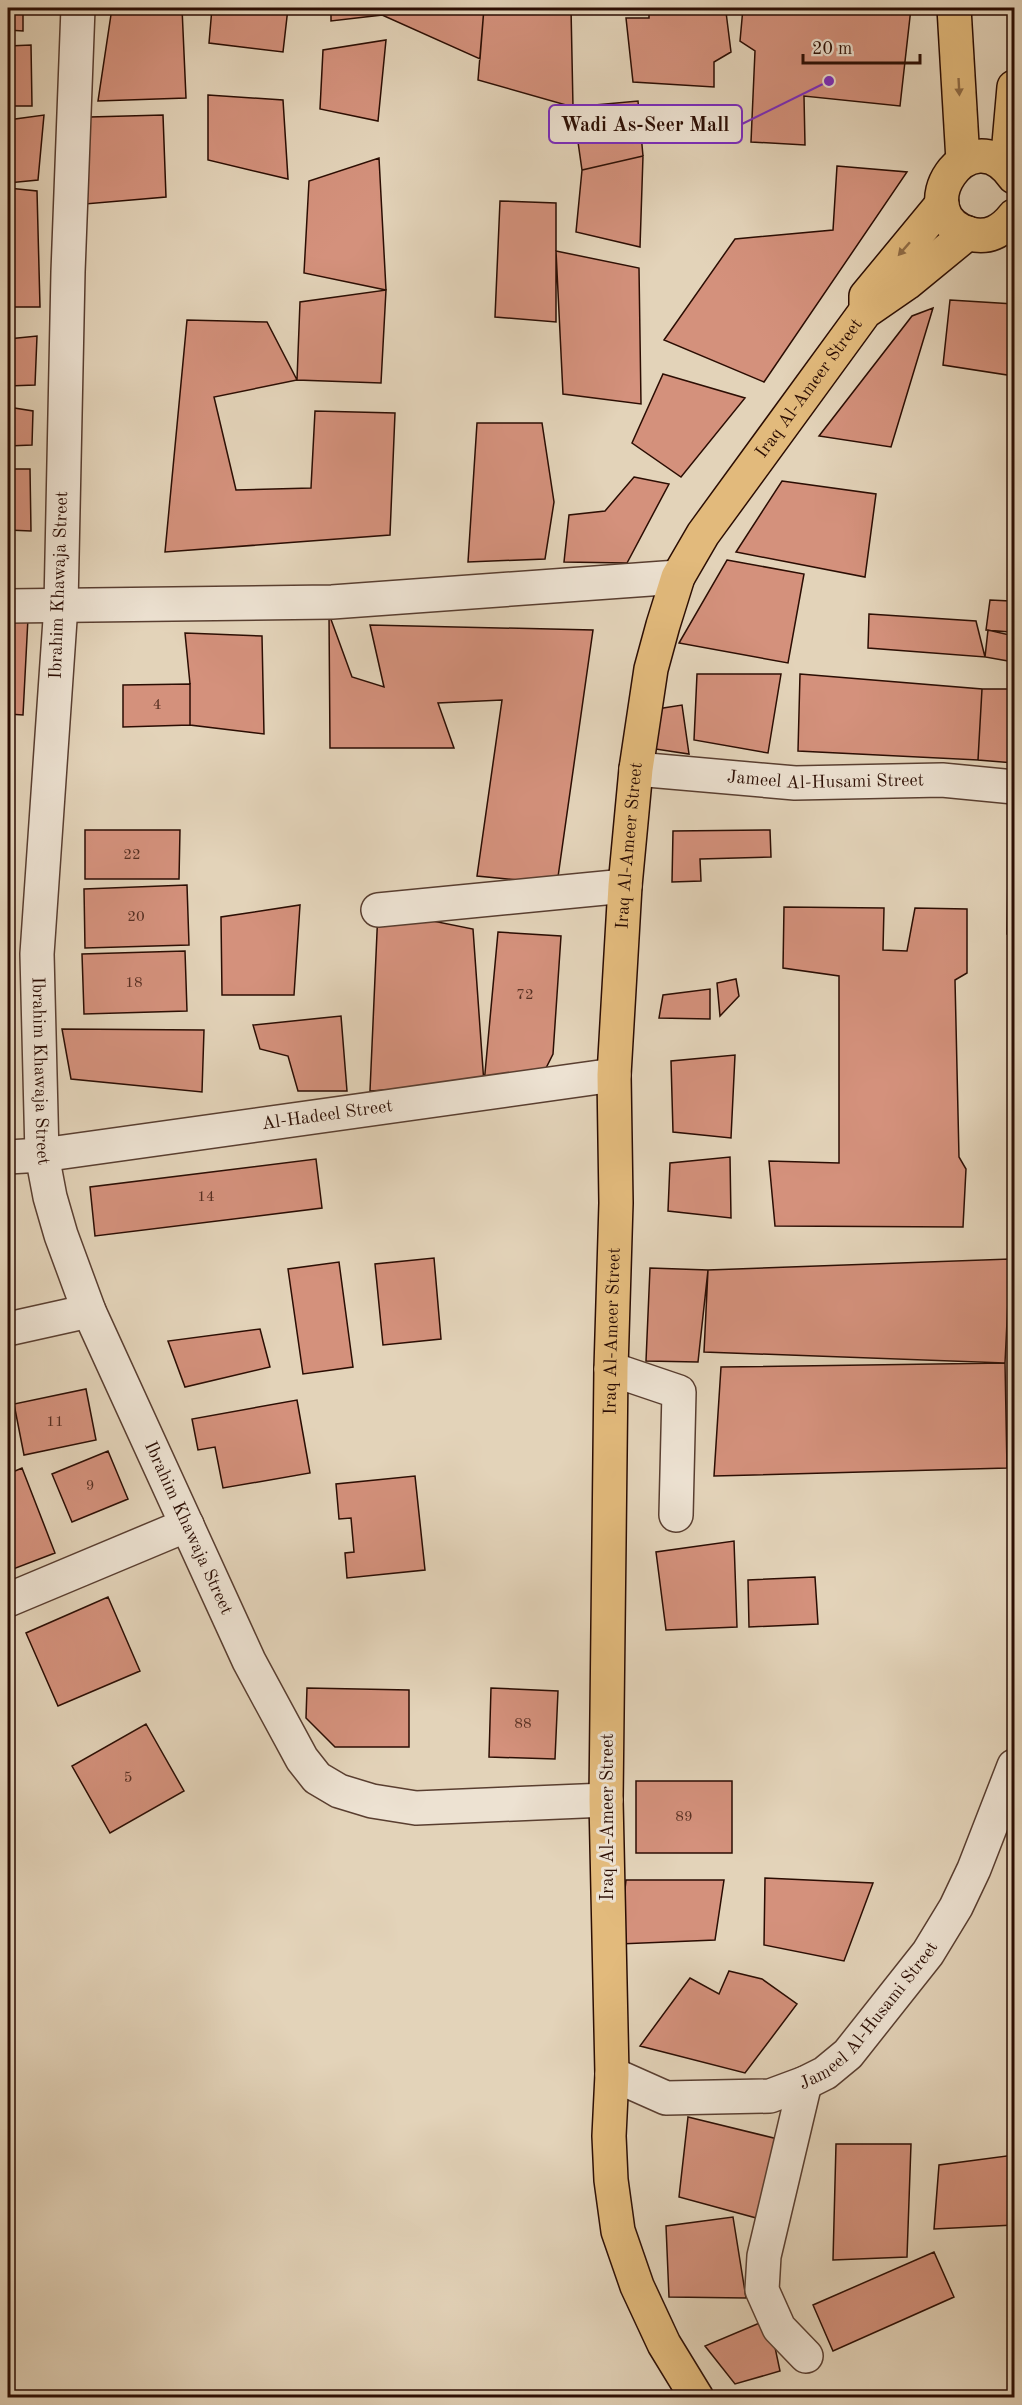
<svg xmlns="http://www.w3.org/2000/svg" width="1022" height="2405" viewBox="0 0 1022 2405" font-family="'Old Standard TT',serif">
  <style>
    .building { fill: #d4917c; stroke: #2b0d03; stroke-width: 1.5 }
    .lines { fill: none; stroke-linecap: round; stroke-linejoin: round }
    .minor-casing { stroke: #593e30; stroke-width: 36 }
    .major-casing { stroke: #2b0d03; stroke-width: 36 }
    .minor { stroke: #ede2d2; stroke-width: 33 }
    .major { stroke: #e2ba7c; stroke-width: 33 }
    .oneway { fill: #906c46 }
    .labels { text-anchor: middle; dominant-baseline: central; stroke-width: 6; stroke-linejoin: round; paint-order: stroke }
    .number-label { font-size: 15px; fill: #552e21 }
    .street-label { font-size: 18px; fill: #2b0d03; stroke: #ede2d2 }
    .leader { fill: none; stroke: #7b2cbf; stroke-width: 2 }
    .callout-dot { fill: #7b2cbf; stroke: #ede2d2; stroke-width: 2 }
    .callout { fill: #ede2d2; stroke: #7b2cbf; stroke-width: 2 }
    .callout-label { font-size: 20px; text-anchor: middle; font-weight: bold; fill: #2b0d03 }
  </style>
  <rect width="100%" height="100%" fill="#e3d3b9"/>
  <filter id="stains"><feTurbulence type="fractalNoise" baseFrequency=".00333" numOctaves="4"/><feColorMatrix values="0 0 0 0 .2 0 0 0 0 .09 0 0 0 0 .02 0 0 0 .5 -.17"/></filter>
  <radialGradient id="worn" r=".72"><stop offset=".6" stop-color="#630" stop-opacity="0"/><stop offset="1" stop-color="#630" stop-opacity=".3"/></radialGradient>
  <path class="building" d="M8,8H23V31L8,30Z
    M112,8H182L186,98L98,101Z
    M212,8H288L283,52L209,43Z
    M331,8H382V15L331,21Z
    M382,8H484L480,59L382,15Z
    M484,8H571L573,107L478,80Z
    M649,8H733L726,12L731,52L714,62V87L633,82L626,18H649Z
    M743,8H911L900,106L804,96L805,145L751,142L755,51L740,41Z
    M386,40L378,121L320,109L323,50Z
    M31,45L32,106H8V46Z
    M208,95L283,100L288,179L208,160Z
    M638,101L643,156L582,170L573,107Z
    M44,115L38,180L8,183V120Z
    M163,115L166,197L85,204L90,117Z
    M643,156L640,247L576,232L582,170Z
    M379,158L386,290L304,273L309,181Z
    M837,166L907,172L764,382L664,340L735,239L833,230Z
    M8,188L37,191L40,307H8Z
    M500,201L556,203V322L495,317Z
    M556,251L639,268L641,404L563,394Z
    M386,290L381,383L297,380L300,302Z
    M950,300L1014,304V376L943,365Z
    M933,308L891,447L819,436L912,316Z
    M187,320L267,322L297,380L214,397L236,490L311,488L315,411L395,413L390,535L165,552Z
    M37,336L35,385L8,386V339Z
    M663,374L745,398L681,477L632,443Z
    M8,407L33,411L32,445L8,446Z
    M477,423H542L554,502L545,559L468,562Z
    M8,469H30L31,531L8,530Z
    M634,477L669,484L627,563L564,562L569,515L605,511Z
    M782,481L876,494L865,577L736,552Z
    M727,560L804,574L788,663L679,643Z
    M990,600L1010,601V632L986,630Z
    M329,614L352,677L384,687L370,625L593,630L557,884L477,876L502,700L438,703L454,748H330Z
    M869,614L976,621L985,657L868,648Z
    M28,618L23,715L8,714V621Z
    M988,630L1014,636V662L985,657Z
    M185,633L262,636L264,734L190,725V684Z
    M697,674H781L768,753L694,740Z
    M800,674L982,689L978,760L798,751Z
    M190,684V725L123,727V685Z
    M982,689H1014V763L978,760Z
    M682,705L689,754L642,747L657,709Z
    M1009,809L1014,810V933L1007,934Z
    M85,830H180L179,879H85Z
    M770,830L771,857L700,859L701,881L672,882L673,831Z
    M187,885L189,945L85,948L84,889Z
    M300,905L294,995H222L221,917Z
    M784,907L884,908L883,950L907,951L915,908L967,909V973L955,980L959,1157L966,1169L963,1227L775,1226L769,1161L839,1163V976L783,968Z
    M378,910L473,929L484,1084L370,1091Z
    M498,932L561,936L553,1054L545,1070L484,1084Z
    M185,951L187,1011L84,1014L82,954Z
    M736,979L739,996L720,1016L717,983Z
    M710,989V1019L659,1018L663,995Z
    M341,1016L347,1091H298L288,1056L260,1049L253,1025Z
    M62,1029L204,1030L202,1092L71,1079Z
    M735,1055L731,1138L673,1132L671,1061Z
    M730,1157L731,1218L668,1211L670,1163Z
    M316,1159L322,1208L95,1236L90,1187Z
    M434,1258L441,1339L383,1345L375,1264Z
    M1010,1259L1005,1363L704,1352L708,1270Z
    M339,1262L353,1367L303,1374L288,1269Z
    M650,1268L708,1270L698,1362L646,1361Z
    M260,1329L270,1367L185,1387L168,1341Z
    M1005,1363L1007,1468L714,1476L721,1367Z
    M86,1389L96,1440L24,1455L14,1404Z
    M297,1400L310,1473L223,1488L215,1447L198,1450L192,1419Z
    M108,1451L128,1499L72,1522L52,1474Z
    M22,1468L55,1553L8,1571V1474Z
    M415,1476L425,1570L347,1578L345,1553L354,1552L351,1518L339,1519L336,1484Z
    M734,1541L737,1627L666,1630L656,1552Z
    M815,1577L818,1624L749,1627L748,1580Z
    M108,1597L140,1671L58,1706L26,1633Z
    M307,1688L409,1690V1747H335L306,1718Z
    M491,1688L558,1691L555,1759L489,1757Z
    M146,1724L184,1791L110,1833L72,1766Z
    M636,1781H732V1853H636Z
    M765,1878L873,1883L844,1961L764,1945Z
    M626,1880H724L715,1940L619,1944Z
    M729,1971L762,1979L797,2004L745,2073L640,2046L690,1978L719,1994Z
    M688,2117L786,2141L760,2219L679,2197Z
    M836,2144H911L907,2257L833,2260Z
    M1014,2155V2225L934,2229L939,2165Z
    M733,2217L746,2298L669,2297L666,2226Z
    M934,2252L954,2297L833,2351L813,2305Z
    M769,2319L780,2371L735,2384L705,2346Z"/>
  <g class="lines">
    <g class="minor-casing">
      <g id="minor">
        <path id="s1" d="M78,8L68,272L61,605L37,954L42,1155L50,1197L61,1235L89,1311L249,1661L302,1759L317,1778L339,1791L372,1801L416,1808L606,1800"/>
        <path d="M8,606L332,602L678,577"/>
        <path id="s2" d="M636,769L795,783L942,780L1014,787"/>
        <path d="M378,910L625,886"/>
        <path id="s3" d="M8,1157L42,1155L614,1075"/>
        <path d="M8,1329L89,1311"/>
        <path d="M611,1369L679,1392L676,1515"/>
        <path d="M8,1600L187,1525"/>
        <path id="s4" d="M612,2074L666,2098L770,2096L805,2083L825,2073L848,2054L928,1953L956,1907L974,1869L1014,1766"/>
        <path d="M805,2083L764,2256L762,2290L779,2328L806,2356"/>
      </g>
    </g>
    <g class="major-casing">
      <g id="major">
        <path d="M954,8L963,161"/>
        <path d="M1007,166L1014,87"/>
        <path d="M1014,177C970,113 903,214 970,234C989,239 1003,230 1014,216"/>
        <path d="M866,304V296L942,204"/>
        <path id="s5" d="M697,2398L664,2344L637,2286L618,2231L611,2180L609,2136L612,2074L606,1800L611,1369L616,1203L614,1075L625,886L636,769L651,669L663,625L678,577L703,534L865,312L907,283L968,233"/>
      </g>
    </g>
    <use href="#minor" class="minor"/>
    <use href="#major" class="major"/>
  </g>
  <defs><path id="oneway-solid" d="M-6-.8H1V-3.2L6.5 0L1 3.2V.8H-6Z" transform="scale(1.5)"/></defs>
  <g class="oneway">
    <use href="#oneway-solid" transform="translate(959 87) rotate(87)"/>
    <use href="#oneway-solid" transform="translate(904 249) rotate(131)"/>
  </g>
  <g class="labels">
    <g class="number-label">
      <text x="157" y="705">4</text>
      <text x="132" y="855">22</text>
      <text x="136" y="917">20</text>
      <text x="134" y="983">18</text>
      <text x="525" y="995">72</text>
      <text x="206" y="1197">14</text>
      <text x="55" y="1422">11</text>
      <text x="90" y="1486">9</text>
      <text x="523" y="1724">88</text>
      <text x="128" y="1778">5</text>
      <text x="684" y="1817">89</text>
    </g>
    <g class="street-label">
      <text stroke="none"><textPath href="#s5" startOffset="2076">Iraq Al-Ameer Street</textPath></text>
      <text transform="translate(59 585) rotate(-88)">Ibrahim Khawaja Street</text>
      <text stroke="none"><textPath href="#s2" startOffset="190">Jameel Al-Husami Street</textPath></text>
      <text stroke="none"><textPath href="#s5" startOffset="1572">Iraq Al-Ameer Street</textPath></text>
      <text stroke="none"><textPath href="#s1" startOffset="1064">Ibrahim Khawaja Street</textPath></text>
      <text stroke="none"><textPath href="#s3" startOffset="322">Al-Hadeel Street</textPath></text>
      <text stroke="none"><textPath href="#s5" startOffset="1086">Iraq Al-Ameer Street</textPath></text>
      <text stroke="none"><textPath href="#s1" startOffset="1550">Ibrahim Khawaja Street</textPath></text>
      <text transform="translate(608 1817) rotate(-90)">Iraq Al-Ameer Street</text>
      <text stroke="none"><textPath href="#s4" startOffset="294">Jameel Al-Husami Street</textPath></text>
    </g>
  </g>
  <path class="leader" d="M829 81L742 124"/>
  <circle class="callout-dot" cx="829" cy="81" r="6"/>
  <rect class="callout" x="549" y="105" width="193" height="38" rx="6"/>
  <g class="callout-label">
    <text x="645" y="131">Wadi As-Seer Mall</text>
  </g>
  <rect width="1022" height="2405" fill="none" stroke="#e3d3b9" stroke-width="30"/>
  <rect x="9" y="9" width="1004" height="2387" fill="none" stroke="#2b0d03" stroke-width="3"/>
  <rect x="15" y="15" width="992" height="2375" fill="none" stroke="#2b0d03" stroke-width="1.5"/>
  <path d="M803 54v9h117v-9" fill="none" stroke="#2b0d03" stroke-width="3"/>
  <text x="812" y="54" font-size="18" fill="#2b0d03" stroke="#ede2d2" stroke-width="4.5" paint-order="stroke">20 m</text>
  <rect width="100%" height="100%" filter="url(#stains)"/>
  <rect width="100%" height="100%" fill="url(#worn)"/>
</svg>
